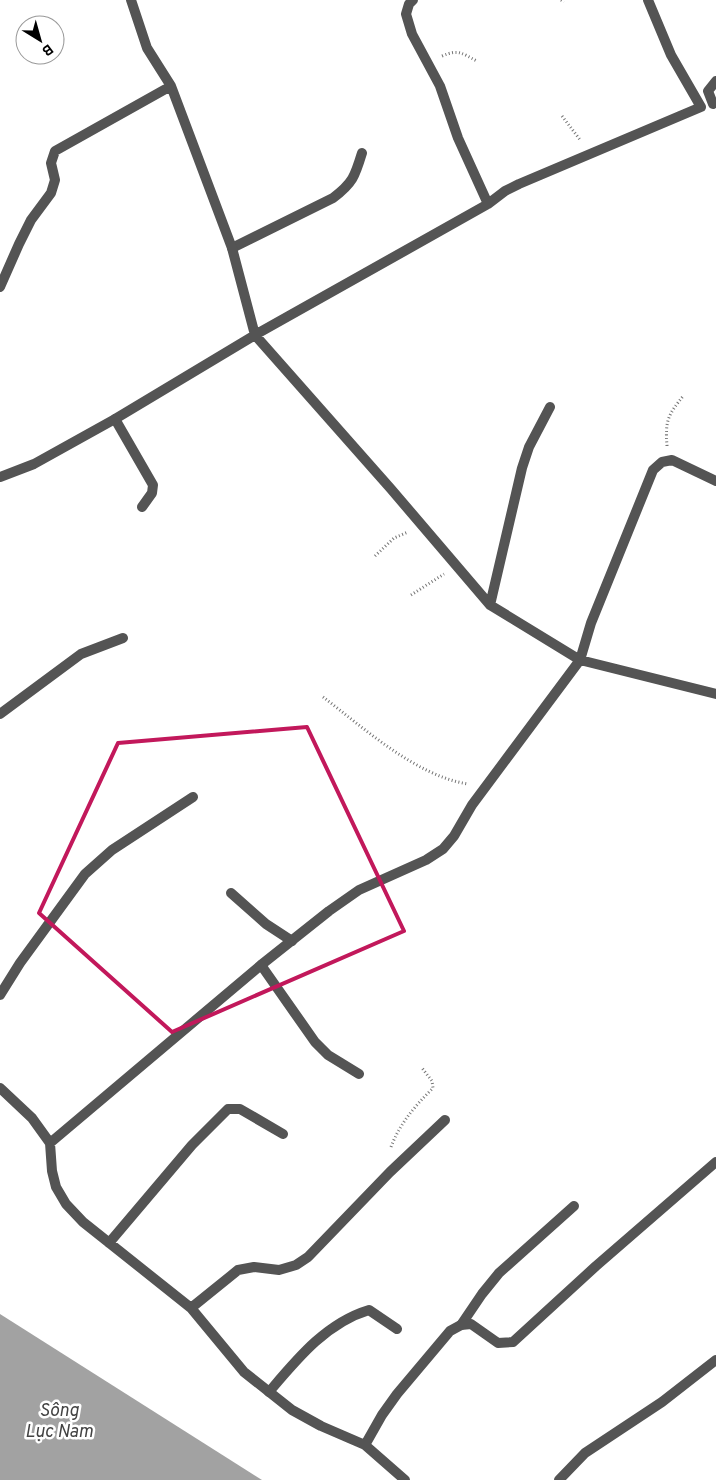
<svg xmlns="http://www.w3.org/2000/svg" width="716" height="1480" viewBox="0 0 716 1480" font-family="Overpass,sans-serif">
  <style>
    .water { fill: #a2a2a2 }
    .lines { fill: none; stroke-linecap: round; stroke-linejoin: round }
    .path { stroke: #767676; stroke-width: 3; stroke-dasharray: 1 2.5; stroke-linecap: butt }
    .lane { stroke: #545454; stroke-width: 10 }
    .street { stroke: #545454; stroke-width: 10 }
    .marked { fill: none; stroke: #c2185b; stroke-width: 4; stroke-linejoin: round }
    .labels { text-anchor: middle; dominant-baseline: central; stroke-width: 5; stroke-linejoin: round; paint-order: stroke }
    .water-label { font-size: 18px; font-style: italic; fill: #434343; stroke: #fff }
  </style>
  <rect width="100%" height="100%" fill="#fff"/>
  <path class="water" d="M0,1314L262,1480H0Z"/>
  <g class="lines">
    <path class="path" d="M561,0L564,2
      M442,56C459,49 461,53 477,61
      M562,116L581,141
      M667,446C665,420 668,415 684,395
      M375,556L394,538L408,532
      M411,595L444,574
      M323,697C364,728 416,776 468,784
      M391,1147C400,1123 415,1106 433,1088L432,1081L422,1068"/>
    <path class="lane" d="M713,104L708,91L716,81
      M232,248L333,198C353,183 355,176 362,153
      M115,419L153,485L152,493L142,507
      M231,893L266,924L292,941
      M261,965L315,1042L328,1055L359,1074
      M461,1325L482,1294L499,1273L574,1206
      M269,1392C297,1359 326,1323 369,1310L397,1329"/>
    <path class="street" d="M131,0L147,48L171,86L232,248L255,335L391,489L490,605L580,660L716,694
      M413,0L409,4L406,14L412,34L440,86L458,138L488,204
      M0,287L19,244L31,220L51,193L55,180L51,163L55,151L171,86
      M0,477L34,464L115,419L255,335L488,204L505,191L519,184L701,107L671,55L648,0
      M490,605L522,468L529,447L550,407
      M0,714L81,654L123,638
      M0,995L20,963L85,874L112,850L193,797
      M0,1088L32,1118L50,1143L52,1171L56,1187L66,1204L83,1222L191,1308L244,1372L292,1410L321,1426L365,1445L405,1480
      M50,1143L261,965L329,911L359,890L426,860L443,849L454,836L472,805L580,660L591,623L653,470L662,462L672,460L716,481
      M109,1243L192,1145L228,1109H240L283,1134
      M191,1308L238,1270L254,1267L279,1270L296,1265L308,1257L390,1172L445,1120
      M365,1445L382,1415L397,1394L450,1331L461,1325L471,1324L498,1343L513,1342L596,1266L716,1162
      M559,1480L585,1453L662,1402L716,1360"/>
  </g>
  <path class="marked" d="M307,727L404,931L172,1032L39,913L118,743Z"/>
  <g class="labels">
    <g class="water-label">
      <text x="59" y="1411">Sông<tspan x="59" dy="21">Lục Nam</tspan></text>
    </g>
  </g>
  <g transform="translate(40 40) rotate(143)"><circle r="24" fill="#ffffff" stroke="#999999"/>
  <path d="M0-4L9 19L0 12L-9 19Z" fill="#000000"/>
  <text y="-8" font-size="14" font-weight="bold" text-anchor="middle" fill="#000000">B</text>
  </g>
</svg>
